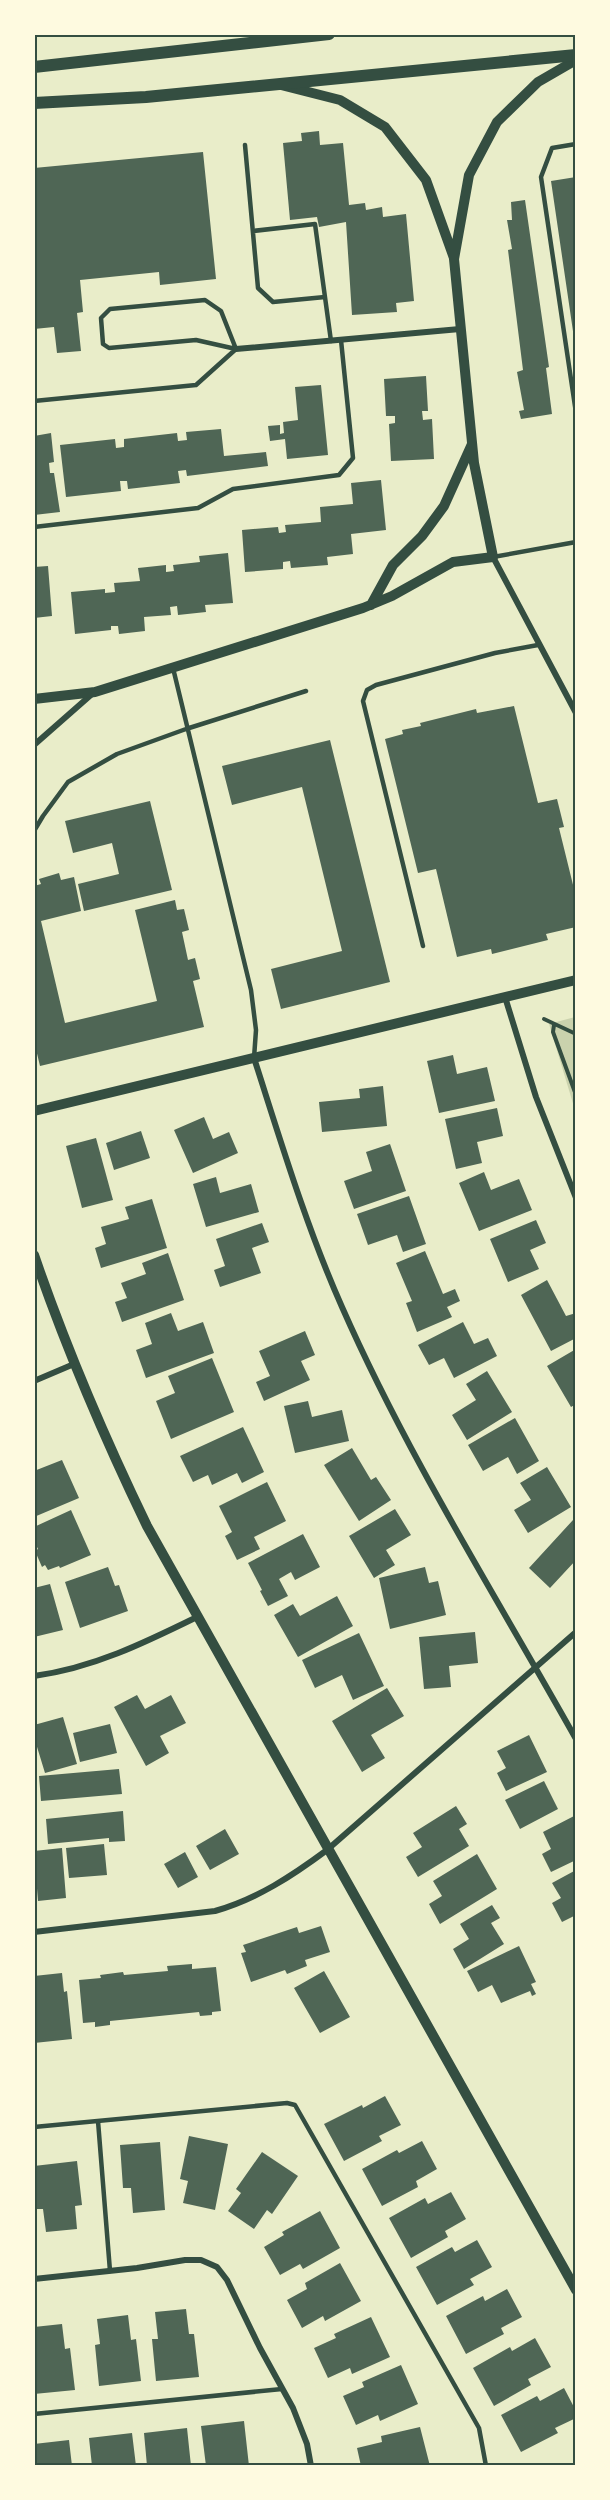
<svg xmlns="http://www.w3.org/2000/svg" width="610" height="2500" viewBox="0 0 610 2500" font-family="Commissioner,sans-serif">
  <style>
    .green { fill: #cad2ad }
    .building { fill: #4f6655 }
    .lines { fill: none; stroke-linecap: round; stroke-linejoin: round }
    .path { stroke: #344e41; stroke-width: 4 }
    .service { stroke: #344e41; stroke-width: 4.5 }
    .minor { stroke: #344e41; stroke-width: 6 }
    .tertiary { stroke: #344e41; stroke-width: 10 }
    .secondary { stroke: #344e41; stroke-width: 12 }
    .neatline { fill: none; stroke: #344e41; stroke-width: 2 }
  </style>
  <rect width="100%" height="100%" fill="#e9edc9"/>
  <path class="green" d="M575,1017V1110L549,1024Z"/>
  <path class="building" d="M319,131L320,145L343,143L349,205L365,203L366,210L382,207L383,217L406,214L414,301L396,303L397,312L352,315L346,222L319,227L317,217L290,220L283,143L302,141L301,133Z
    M203,152L216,279L160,285L159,272L80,280L83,312L77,313L81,351L57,353L54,327L34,329V168Z
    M576,177V338H574L551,181Z
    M525,200L549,367L546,368L552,414L521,419L519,411L524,410L517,372L523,370L508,250L512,249L507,220H512L511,202Z
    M426,376L428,411H422L423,420L432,419L434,459L391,461L389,424L395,423V416H386L384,379Z
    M321,385L328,455L287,459L285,439L270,441L268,426L280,425V434L284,433L283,422L298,420L295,387Z
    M221,429L224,456L266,452L268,466L187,476L186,470L178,471L180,483L128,489L127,481H120L121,491L66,497L60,445L115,439L116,448L124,447V439L177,433L178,441L187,440L186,432Z
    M51,433L54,462L49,463L50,473H54L60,512L34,515V436Z
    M381,480L386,530L351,534L353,554L327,557L328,565L291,568L290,561L283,562V569L245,572L242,530L278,527L279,533L286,532L285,525L321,522L320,507L353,504L351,483Z
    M228,553L233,603L205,605L206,612L178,615L177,606L170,607L171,615L144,617L145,631L119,634L118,626H111V630L75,634L71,592L105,589V593L115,592L114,583L140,581L138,568L166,565V572L174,571L173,565L200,562L199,556Z
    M48,566L52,616L34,618V567Z
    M514,706L538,803L557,799L564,827L559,828L576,897V927L546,934L548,940L492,954L491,949L457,957L436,869L418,873L385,739L403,734L402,730L421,726L420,723L476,709L477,713Z
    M330,740L390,982L281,1009L271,969L342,951L302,787L232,805L222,766Z
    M150,801L172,890L84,911L78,884L119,874L112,843L73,853L65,821Z
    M59,873L61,880L74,877L81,911L41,921L65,1023L157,1001L135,910L175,900L177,910L184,909L189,930L182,932L188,960L195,958L200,979L193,981L204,1027L40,1066L34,1041V886L41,884L39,879Z
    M453,1055L457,1074L487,1067L495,1101L439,1113L427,1061Z
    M383,1086L387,1126L322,1132L319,1102L360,1098L359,1089Z
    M497,1108L503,1136L477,1142L482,1163L456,1169L445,1119Z
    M204,1117L213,1139L229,1132L238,1153L193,1173L174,1130Z
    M141,1131L150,1158L114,1170L106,1143Z
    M96,1138L113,1200L82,1208L66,1146Z
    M390,1144L406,1191L354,1209L344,1181L372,1171L366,1152Z
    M484,1172L491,1190L519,1179L532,1210L479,1231L459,1183Z
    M216,1177L220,1193L251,1184L259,1212L206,1227L193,1184Z
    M409,1196L426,1244L403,1252L397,1235L368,1245L357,1214Z
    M152,1199L167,1248L101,1268L95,1248L106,1244L101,1227L129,1219L125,1207Z
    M536,1220L546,1243L530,1250L539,1269L508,1282L490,1239Z
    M262,1223L269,1242L252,1248L261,1273L220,1287L214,1270L225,1266L216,1239Z
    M425,1251L443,1294L455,1289L460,1301L447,1307L452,1317L417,1332L406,1303L412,1301L396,1263Z
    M168,1253L184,1300L122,1322L115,1302L127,1298L121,1283L146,1274L142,1263Z
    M547,1280L566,1316L576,1313V1338L551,1351L521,1295Z
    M171,1313L178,1331L203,1322L214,1353L146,1378L136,1350L152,1344L145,1323Z
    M463,1322L474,1344L488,1338L497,1356L454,1378L444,1358L429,1365L418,1345Z
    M305,1331L315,1355L301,1361L310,1380L264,1401L256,1382L270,1376L259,1351Z
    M576,1349V1404L571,1407L547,1366Z
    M212,1358L234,1412L171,1439L156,1401L175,1393L168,1376Z
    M487,1371L512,1412L467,1440L452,1415L476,1400L466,1384Z
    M308,1401L312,1417L342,1410L349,1441L295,1453L284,1406Z
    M515,1418L539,1461L517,1474L508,1457L483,1471L468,1445Z
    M243,1427L264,1472L242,1483L237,1473L212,1485L208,1475L193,1482L180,1456Z
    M352,1448L371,1480L376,1477L391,1500L359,1521L324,1465Z
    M62,1460L79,1498L34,1517V1471Z
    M547,1467L571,1507L528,1533L514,1510L531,1500L520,1483Z
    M267,1482L286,1521L254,1537L260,1549L237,1560L225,1536L232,1532L219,1506Z
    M395,1509L411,1535L386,1550L395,1565L374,1578L349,1536Z
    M71,1510L91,1555L60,1568L59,1566L48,1570L45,1565L42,1567L35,1551L38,1549L34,1541V1527Z
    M573,1520L576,1523V1560L550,1588L529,1568Z
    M303,1534L320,1567L295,1580L291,1572L279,1579L288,1596L268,1606L260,1591L262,1590L248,1563Z
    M108,1567L115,1586L119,1585L128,1611L80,1628L65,1582Z
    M425,1567L429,1583L438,1581L446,1615L390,1629L379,1578Z
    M50,1584L63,1630L34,1637V1588Z
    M337,1596L353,1626L298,1657L274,1615L293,1604L300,1616Z
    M475,1632L478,1663L449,1666L451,1687L424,1689L419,1637Z
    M359,1633L384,1686L353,1700L342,1675L315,1688L302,1660Z
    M387,1688L404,1716L371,1735L385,1758L362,1772L332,1721Z
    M137,1695L145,1709L171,1695L186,1723L160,1736L169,1753L146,1766L114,1707Z
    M63,1717L77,1764L45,1773L34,1737V1725Z
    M110,1724L117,1753L80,1762L73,1733Z
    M529,1735L547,1772L506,1791L497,1773L506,1768L497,1751Z
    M119,1769L122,1794L41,1801L39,1776Z
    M544,1781L558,1809L520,1829L505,1800Z
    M456,1806L467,1824L459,1829L469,1846L418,1877L406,1857L422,1847L413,1833Z
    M123,1811L125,1841L109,1842V1838L48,1844L46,1819Z
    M576,1815V1860L551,1872L542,1854L551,1849L543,1832Z
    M225,1829L239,1854L210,1870L196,1846Z
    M104,1844L107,1875L69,1878L66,1848Z
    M62,1848L66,1898L38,1901L34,1851Z
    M185,1852L198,1877L178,1888L164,1864Z
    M477,1854L497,1889L440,1924L429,1904L442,1896L433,1881Z
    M576,1870V1915L562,1922L552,1903L561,1898L552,1883Z
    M492,1905L500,1918L491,1923L504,1944L464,1969L453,1949L469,1939L460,1924Z
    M321,1926L330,1952L305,1960L307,1966L287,1974L285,1970L251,1982L241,1953L246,1952L243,1945L297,1927L299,1933Z
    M519,1946L536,1982L531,1984L536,1994L532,1996L530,1991L501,2003L492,1985L478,1992L467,1971Z
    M192,1964V1969L216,1967L221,2011L212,2012V2015L200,2016L199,2012L110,2021V2025L95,2027V2022L83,2023L79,1980L101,1978L100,1975L123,1972L124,1975L168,1971L167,1966Z
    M324,1971L350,2017L320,2033L294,1988Z
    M62,1973L64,1992L67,1991L72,2039L34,2043V1976Z
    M385,2096L401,2125L379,2136L382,2141L344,2161L324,2124L362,2105L363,2108Z
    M189,2136L228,2144L215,2210L183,2203L188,2181L180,2179Z
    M422,2141L437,2169L416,2181L418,2187L382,2206L362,2169L397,2150L399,2153Z
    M160,2142L165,2210L133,2213L131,2188H123L120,2145Z
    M262,2152L298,2176L272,2214L267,2210L254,2229L228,2211L241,2193L236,2189Z
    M77,2161L82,2205L75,2206L77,2229L46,2232L43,2209H37L34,2166Z
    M451,2192L466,2219L445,2231L448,2237L411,2258L389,2218L425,2198L428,2204Z
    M320,2211L340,2248L303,2269L300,2264L280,2275L264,2247L284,2235L282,2232Z
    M477,2240L492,2267L470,2279L474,2285L437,2305L416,2267L452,2247L455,2252Z
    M340,2263L361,2301L325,2321L323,2316L302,2328L287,2300L307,2289L305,2283Z
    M507,2289L522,2317L501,2328L504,2334L466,2354L446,2316L483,2296L485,2301Z
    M186,2309L189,2334H194L199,2377L156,2381L152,2339H158L155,2312Z
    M128,2315L131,2340L136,2339L141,2381L99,2386L95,2345L100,2344L97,2319Z
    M371,2317L390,2357L352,2374L350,2368L328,2378L314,2348L336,2338L334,2334Z
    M62,2324L65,2349L70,2348L75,2390L34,2394V2327Z
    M535,2338L551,2367L528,2379L531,2385L494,2406L473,2368L510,2347L512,2351Z
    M401,2365L418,2404L380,2421L378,2415L356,2425L343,2396L364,2387L362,2382Z
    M564,2388L576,2411V2418L555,2428L558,2433L521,2452L501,2415L537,2396L540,2401Z
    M244,2421L249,2466H206L201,2426Z
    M420,2427L430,2466H361L357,2448L382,2442L381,2436Z
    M187,2428L191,2466H147L144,2433Z
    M132,2433L136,2466H92L89,2438Z
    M69,2440L72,2466H34V2444Z"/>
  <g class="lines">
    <path class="path" d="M544,1019L576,1034
      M554,1025L553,1032L576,1095"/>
    <path class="service" d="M576,144L552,148L541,177L576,413
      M245,145L258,288L273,302L325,297
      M253,231L315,224L331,341
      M205,300L221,311L236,349L196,340L109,348L103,344L101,318L110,309Z
      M34,401L196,385L236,349
      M34,527L198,508L233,489L339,475L353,458L341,340
      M493,557L576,542
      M173,668L251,990L256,1030L254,1058
      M34,831L43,816L68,782L117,754L186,729L306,691
      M423,946L363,701L367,690L376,685L495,653L538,645
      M98,2121L110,2271
      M34,2127L287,2103L295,2105L479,2428L486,2466
      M34,2414L282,2389"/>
    <path class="minor" d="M236,349L460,329
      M493,557L576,713
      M34,745L92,694
      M505,997L536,1097L576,1198
      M254,1058C281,1142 306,1226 342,1307C408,1457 496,1596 576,1739
      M34,1381L74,1364
      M34,1676C93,1668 144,1643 197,1617
      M34,1932L215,1911C257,1899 292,1876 327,1850L576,1632
      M34,2279L137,2268L185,2260H201L217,2267L227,2280L260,2348L293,2408L307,2444L311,2466"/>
    <path class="tertiary" d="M281,85L340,100L385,127L426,180L454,258
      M371,605L393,565L422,536L444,506L472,444
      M34,699L95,692L363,608L392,596L453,562L493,557L474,463L454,259L469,175L497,122L538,82L576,60
      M34,1111L576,980
      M34,1255C66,1348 104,1437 147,1526L576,2290"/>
    <path class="secondary" d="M34,67L329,34
      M34,103L146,97L576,55"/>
  </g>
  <rect width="610" height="2500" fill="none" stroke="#fefae0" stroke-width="72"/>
  <rect x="36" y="36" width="538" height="2428" class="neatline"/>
</svg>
